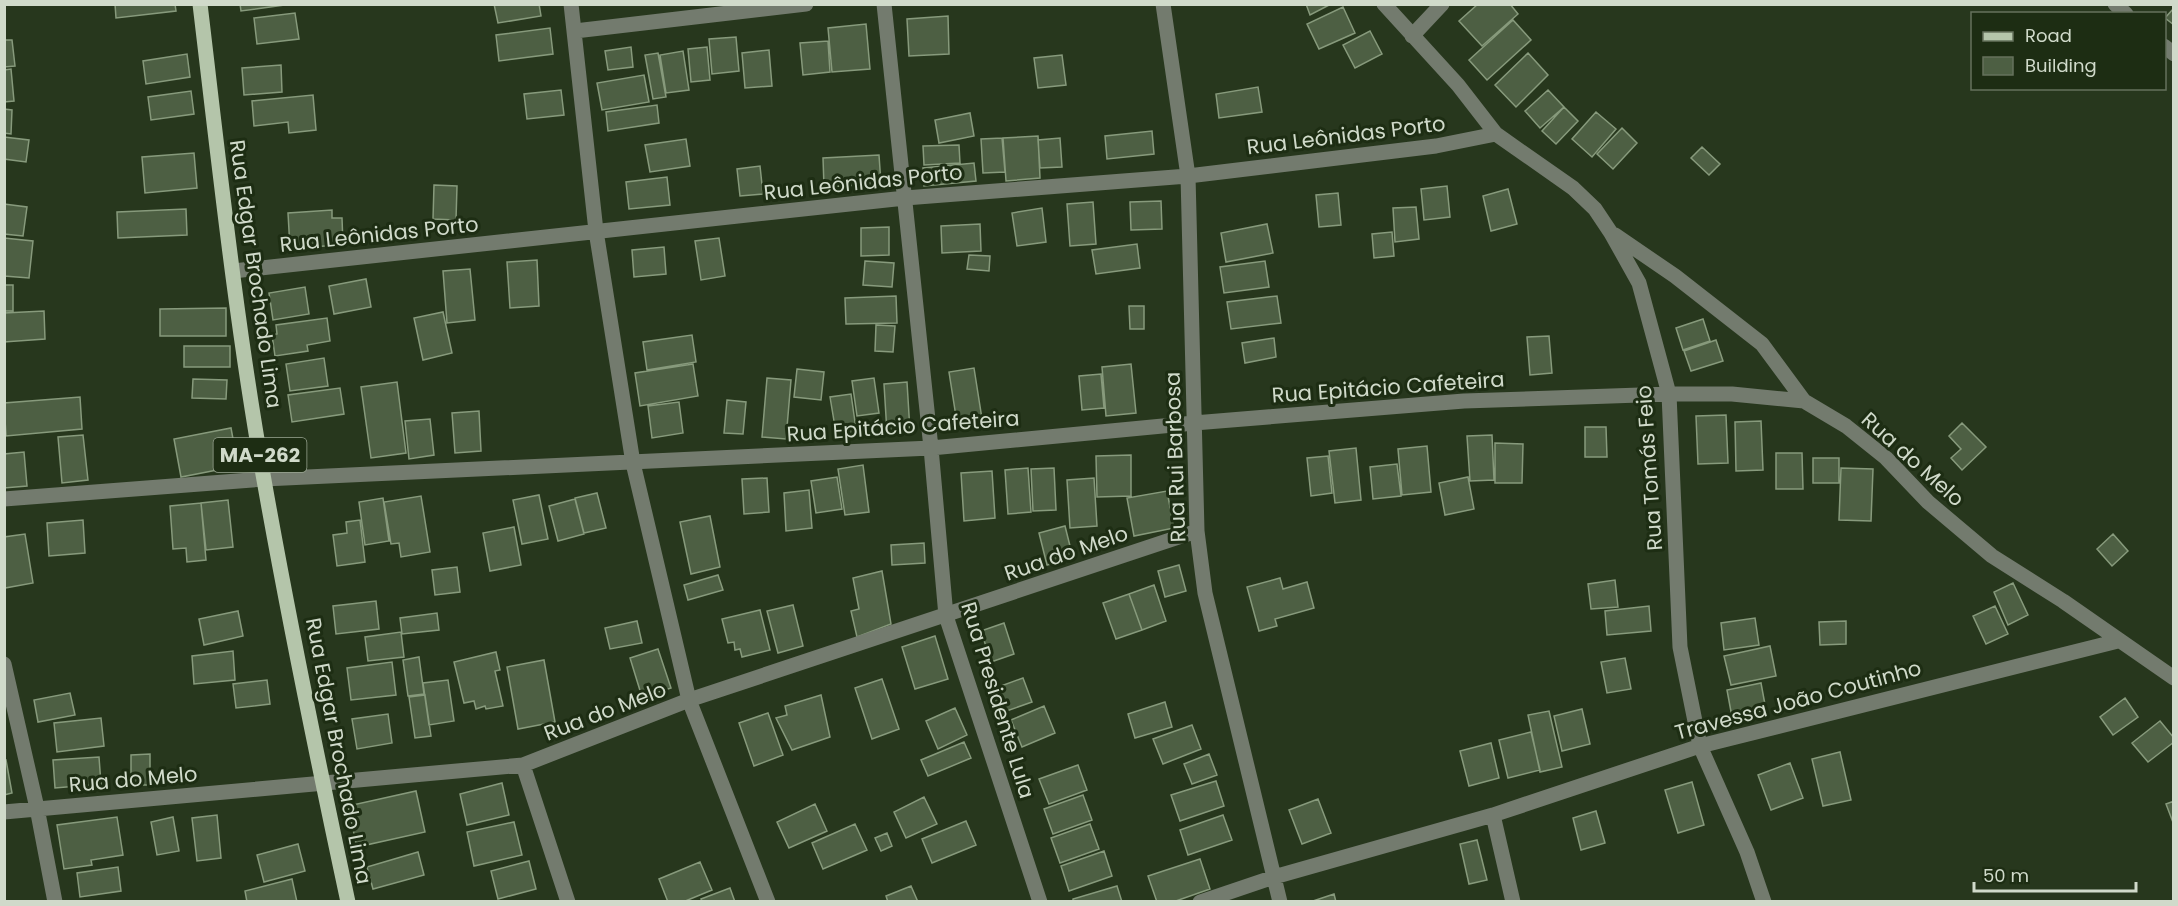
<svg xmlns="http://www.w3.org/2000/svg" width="2178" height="906" viewBox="0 0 2178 906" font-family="Poppins,sans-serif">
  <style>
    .building { fill: #4d5f43; stroke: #879a7c; stroke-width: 1.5 }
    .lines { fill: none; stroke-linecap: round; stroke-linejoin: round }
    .minor { stroke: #737b6e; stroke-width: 15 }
    .major { stroke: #b4c5aa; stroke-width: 15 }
    .labels { text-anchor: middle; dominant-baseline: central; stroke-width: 6; stroke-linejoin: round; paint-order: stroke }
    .shield { fill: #1d2d13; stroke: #9aa693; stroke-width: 1.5 }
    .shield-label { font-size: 20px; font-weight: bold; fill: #d0daca }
    .street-label { font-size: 21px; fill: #d0daca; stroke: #1d2d13 }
  </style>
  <rect width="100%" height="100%" fill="#27371d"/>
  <path class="building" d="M115,4H175L176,11L116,18Z
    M240,4H284V5L241,11Z
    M494,4H539L541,16L498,23Z
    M1306,4H1331L1310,15Z
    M1478,4H1510L1518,14L1482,46L1459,21Z
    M1343,7L1355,33L1319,49L1307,24Z
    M2174,8V25L2165,18Z
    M295,13L299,39L257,44L254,18Z
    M948,16L949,54L909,56L907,19Z
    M1513,20L1531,40L1487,80L1469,60Z
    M866,24L870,69L832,72L828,28Z
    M550,28L553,54L499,61L496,35Z
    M1370,31L1382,54L1355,68L1343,45Z
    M736,37L739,71L712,74L709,39Z
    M4,40H12L15,66L4,67Z
    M828,41L830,72L803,75L800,43Z
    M631,47L633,67L608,70L605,51Z
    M707,47L710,80L691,82L688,49Z
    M769,50L772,86L745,88L742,53Z
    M683,51L689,90L666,93L660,55Z
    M658,53L666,97L653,99L645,55Z
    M1528,53L1548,75L1516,107L1495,85Z
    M187,54L190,77L146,84L143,61Z
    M1062,55L1066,85L1038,88L1034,58Z
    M281,65L282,92L244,95L242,68Z
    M11,69L14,101L4,102V70Z
    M644,75L649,102L602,110L597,83Z
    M1258,87L1262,112L1219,118L1216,94Z
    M561,90L564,115L527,119L524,94Z
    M1548,90L1564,107L1540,128L1525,111Z
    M191,91L194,114L151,120L148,97Z
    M313,95L316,130L289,133L288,122L254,126L252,101Z
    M657,105L659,123L608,131L606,112Z
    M1564,107L1578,121L1556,144L1542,131Z
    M4,109L12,110L11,134L4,133Z
    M1596,112L1616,129L1592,157L1572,139Z
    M970,113L974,136L939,143L935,120Z
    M1622,128L1637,143L1613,169L1597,154Z
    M1152,131L1154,154L1107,159L1105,136Z
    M1038,136L1040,178L1006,181L1003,138Z
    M4,137L29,140L26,162L4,159Z
    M1002,138L1005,172L983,173L981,139Z
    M1060,138L1062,167L1040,168L1038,140Z
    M686,139L690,166L650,172L645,145Z
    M959,145L960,163L924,165L923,146Z
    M1702,147L1720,164L1709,175L1691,158Z
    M194,153L197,188L145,193L142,157Z
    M879,155L881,184L824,187L823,158Z
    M974,163L976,181L924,186L923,168Z
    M760,166L763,194L740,196L737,169Z
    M667,177L670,205L629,209L626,182Z
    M434,185L457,186L456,220L433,219Z
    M1447,186L1450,217L1424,220L1421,189Z
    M1508,189L1517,224L1491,231L1483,196Z
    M1338,193L1341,225L1319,227L1316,195Z
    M1161,201L1162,229L1131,230L1130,202Z
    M1093,202L1096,244L1070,246L1067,204Z
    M4,204L27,207L23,236L4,234Z
    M1416,207L1419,239L1395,242L1393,208Z
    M1042,208L1046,242L1017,246L1012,213Z
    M186,209L187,235L118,238L117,212Z
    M332,210V218H342L343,245L290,248L288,213Z
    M980,224L981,251L942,253L941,226Z
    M1267,224L1273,253L1226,262L1221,233Z
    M889,227V255L861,256V228Z
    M1392,232L1394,256L1374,258L1372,234Z
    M4,238L33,241L29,278L4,276Z
    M719,238L725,276L701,280L695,241Z
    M1137,244L1140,268L1096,274L1092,250Z
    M664,247L666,274L634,277L632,250Z
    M969,255L990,256L989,271L967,269Z
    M537,260L539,306L510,308L507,262Z
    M865,261L894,263L892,287L863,285Z
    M1265,261L1269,287L1224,293L1220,267Z
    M470,269L475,320L447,323L443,271Z
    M366,279L371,307L334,314L329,286Z
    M4,285H13V311H4Z
    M305,287L309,314L273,320L269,293Z
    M896,296L897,323L846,324L845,298Z
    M1277,296L1281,323L1231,329L1227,302Z
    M1129,306H1144V329H1130Z
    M226,308V336H160V309Z
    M44,311L45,339L4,342V313Z
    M443,312L452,353L423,360L414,318Z
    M327,318L330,341L307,345L308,351L275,356L272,335L277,334L276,325Z
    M1703,319L1710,341L1683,350L1676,328Z
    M876,325L895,326L893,352L875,351Z
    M692,335L696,362L647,370L643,342Z
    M1549,336L1552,373L1530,375L1527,337Z
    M1274,338L1276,357L1245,363L1242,343Z
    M1716,340L1723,361L1691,371L1684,351Z
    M184,346H230V367H184Z
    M324,358L328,386L290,391L286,364Z
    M693,364L698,396L640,406L635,373Z
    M1131,364L1136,413L1106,416L1102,367Z
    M974,368L982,419L957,423L949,372Z
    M797,369L824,372L821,400L794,397Z
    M1101,374L1104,408L1082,410L1079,376Z
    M767,378L791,380L786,439L762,437Z
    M874,378L879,413L857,416L852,381Z
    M193,379L227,380L226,399L192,398Z
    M397,382L406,453L371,458L361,387Z
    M907,382L910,431L887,433L884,384Z
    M340,388L344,414L292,422L288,395Z
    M851,394L857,436L837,439L830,397Z
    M80,397L82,429L6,436L4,403Z
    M727,400L746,402L743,434L724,433Z
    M679,402L683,433L652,438L648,406Z
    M479,411L481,451L455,453L452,413Z
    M1726,415L1728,463L1698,464L1696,416Z
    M430,419L434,455L409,459L405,421Z
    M1761,421L1763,470L1736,471L1735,422Z
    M1962,423L1986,447L1962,470L1951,458L1961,449L1949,436Z
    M1585,427H1606L1607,457H1585Z
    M231,428L238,466L181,477L174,439Z
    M83,435L88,480L62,483L58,437Z
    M1492,435L1494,480L1470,481L1467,436Z
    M1495,443L1523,444L1522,483H1495Z
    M1427,446L1431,492L1402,495L1398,449Z
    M1356,448L1361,500L1335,503L1329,451Z
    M24,452L27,486L4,488V454Z
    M1776,453H1802L1803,489H1776Z
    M1131,455V496L1097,497L1096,456Z
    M1328,456L1332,493L1311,496L1307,458Z
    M1813,458H1839V483H1813Z
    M1397,464L1401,496L1373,499L1370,467Z
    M863,465L869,512L845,515L838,469Z
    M1028,468L1031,512L1008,514L1005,470Z
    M1054,468L1056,510L1033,511L1031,469Z
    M1841,468L1873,469L1871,521L1839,520Z
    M992,471L995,518L964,521L961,473Z
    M837,477L842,509L816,513L811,481Z
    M1468,477L1474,509L1445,515L1439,483Z
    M767,478L769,512L744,514L742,479Z
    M1094,478L1097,526L1070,528L1067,480Z
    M809,490L812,528L786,531L784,493Z
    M1167,491L1174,528L1134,536L1127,498Z
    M597,493L606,528L584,533L575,498Z
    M539,495L548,539L522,544L513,500Z
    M421,496L430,552L401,557L399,543L391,544L384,502Z
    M383,498L389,541L365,545L359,502Z
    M575,499L584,534L558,541L549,506Z
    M228,500L233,547L206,550L201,503Z
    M201,503L206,560L187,562L186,548L173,549L170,506Z
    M710,516L720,567L691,574L680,522Z
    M83,520L85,553L49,556L47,523Z
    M360,520L365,562L337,566L333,535L347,533L346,522Z
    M1065,526L1073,558L1047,565L1039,533Z
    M514,527L521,565L490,571L483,533Z
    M25,534L33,583L5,588L4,537Z
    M2113,534L2128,551L2112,566L2097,549Z
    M924,543L925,563L892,565L891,545Z
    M1179,565L1186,591L1165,597L1158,571Z
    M457,567L460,592L435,595L432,570Z
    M882,571L891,624L857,637L851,611L859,609L853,578Z
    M718,575L723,590L688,600L684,585Z
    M1280,578L1283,589L1307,582L1314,608L1275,619L1277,626L1259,631L1247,587Z
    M1615,580L1618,607L1591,609L1588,584Z
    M2013,583L2028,615L2008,625L1994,592Z
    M1154,585L1166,621L1142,630L1129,594Z
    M1129,594L1142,630L1116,639L1103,603Z
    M376,601L379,629L336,634L333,606Z
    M793,605L803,646L778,653L767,611Z
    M1649,606L1651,631L1607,635L1605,611Z
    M1995,606L2008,634L1986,644L1973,616Z
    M760,610L770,650L742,657L740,649L735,650L734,642L728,643L722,619Z
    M238,611L243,636L204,645L199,619Z
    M437,613L439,630L402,634L400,618Z
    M1755,618L1759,645L1724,650L1721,623Z
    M637,621L642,643L610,649L605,628Z
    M1846,621V644L1820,645L1819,622Z
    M1004,623L1014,654L991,662L981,631Z
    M401,632L404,657L368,661L365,637Z
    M935,636L948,679L915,689L902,647Z
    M1770,646L1776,676L1731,685L1724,656Z
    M658,649L671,688L642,697L630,658Z
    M233,651L235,680L194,684L192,656Z
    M496,652L500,670L495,671L503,706L486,709L485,706L476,709L474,701L464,703L454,662Z
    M419,657L424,694L408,696L403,660Z
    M1625,658L1631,689L1607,693L1601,662Z
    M544,660L555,722L518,729L507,667Z
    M392,662L396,695L351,700L347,668Z
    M1023,678L1032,702L998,714L990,690Z
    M882,679L899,729L872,739L855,688Z
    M267,680L270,704L236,708L233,684Z
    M448,680L454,721L429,725L423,683Z
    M1761,683L1766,710L1732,717L1727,690Z
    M70,693L75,715L38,722L34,700Z
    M425,695L431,736L415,738L409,697Z
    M821,695L830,737L792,750L776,718L787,715L785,706Z
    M2125,698L2138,717L2113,735L2100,717Z
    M1165,702L1172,727L1135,738L1128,714Z
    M1044,706L1055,733L1022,747L1011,720Z
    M955,708L967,735L938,749L926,721Z
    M1582,709L1590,744L1562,751L1554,716Z
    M1549,711L1562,767L1540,772L1528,715Z
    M768,713L783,755L754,766L739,723Z
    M388,714L392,743L357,749L352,719Z
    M101,718L104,746L57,752L54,723Z
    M2160,721L2174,738V742L2148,762L2132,743Z
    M1192,725L1201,749L1163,764L1153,739Z
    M1531,732L1540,770L1508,778L1499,740Z
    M964,742L971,758L928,776L921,760Z
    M1491,743L1499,778L1469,786L1460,751Z
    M1840,752L1851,800L1823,806L1812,759Z
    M150,754V785H131V755Z
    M1209,754L1217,775L1192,784L1184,764Z
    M99,757L101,784L55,788L53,760Z
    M6,760L12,793L4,795V761Z
    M1790,763L1803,798L1771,810L1758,775Z
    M1078,765L1087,790L1049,804L1039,779Z
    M1216,781L1224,806L1180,821L1171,795Z
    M1692,782L1704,825L1678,833L1665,790Z
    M502,783L509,815L467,825L460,794Z
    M416,791L425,832L366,845L365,841L356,843L348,806Z
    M1083,795L1092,820L1053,834L1044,809Z
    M924,797L937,824L906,838L894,812Z
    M1318,799L1331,833L1302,844L1289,810Z
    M2174,801V825L2166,804Z
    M815,804L827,831L789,848L777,822Z
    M1596,811L1605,843L1581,850L1573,818Z
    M217,815L221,858L197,861L192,818Z
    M1223,815L1232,840L1188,855L1180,830Z
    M117,817L123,855L91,860L92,865L64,869L57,825Z
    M173,817L179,851L157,855L151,822Z
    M966,821L976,845L932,863L922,839Z
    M514,822L522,855L474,866L467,832Z
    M855,824L867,850L823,869L812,843Z
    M1090,824L1099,849L1060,863L1051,838Z
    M887,833L892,846L881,851L875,838Z
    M1477,840L1487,880L1469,884L1460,844Z
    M298,844L305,871L264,882L257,855Z
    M1104,851L1112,876L1069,891L1061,866Z
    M418,852L424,875L373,889L367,867Z
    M1200,859L1210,889L1173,902H1157L1148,876Z
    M529,861L536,889L498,899L491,871Z
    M700,862L712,890L683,902H668L659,879Z
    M118,867L121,891L80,897L77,873Z
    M292,879L297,902H247L245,891Z
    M911,886L918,902H888L886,896Z
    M1117,886L1122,902H1073V899Z
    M730,888L735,902H702L701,899Z
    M1334,894L1336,902H1310Z"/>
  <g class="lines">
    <path class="minor" d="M571,4L596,231L633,463L689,700L768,902
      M884,4L931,448L946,616L1040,902
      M1163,4L1188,176L1197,531L1205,593L1280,902
      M1384,4L1458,85L1496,134L1573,188L1595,209L1611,233L1639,283L1669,394L1680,647L1700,746L1747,852L1764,902
      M2115,4L2126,14
      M575,31L806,4
      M1412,36L1442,4
      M2164,46L2174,54
      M1615,235L1675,276L1762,344L1804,401L1846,426L1886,458L1928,502L1992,556L2063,601L2174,678
      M233,271L905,198L1188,176L1436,146L1496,134
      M4,499L264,479L931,448L1194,423L1464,401L1669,394H1732L1804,401
      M4,664L37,808L55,902
      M523,765L568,902
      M4,812L523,765L689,700L1197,531
      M1493,815L1513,902
      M1200,902L1274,877L1493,815L1700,746L2118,641"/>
    <path class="major" d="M200,4C219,163 236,323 264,480C289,621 318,762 348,902"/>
  </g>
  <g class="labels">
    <rect class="shield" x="213.5" y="438" width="93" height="34" rx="4.5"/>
    <g class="shield-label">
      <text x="260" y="455">MA-262</text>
    </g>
    <g class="street-label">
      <text transform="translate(1346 135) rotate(-7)">Rua Leônidas Porto</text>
      <text transform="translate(863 182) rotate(-6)">Rua Leônidas Porto</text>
      <text transform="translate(379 234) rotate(-6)">Rua Leônidas Porto</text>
      <text transform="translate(256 274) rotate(82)">Rua Edgar Brochado Lima</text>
      <text transform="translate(1388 387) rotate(-4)">Rua Epitácio Cafeteira</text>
      <text transform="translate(903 426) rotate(-4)">Rua Epitácio Cafeteira</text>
      <text transform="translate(1175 457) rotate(-92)">Rua Rui Barbosa</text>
      <text transform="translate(1913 459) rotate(42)">Rua do Melo</text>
      <text transform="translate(1649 468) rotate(-94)">Rua Tomás Feio</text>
      <text transform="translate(1066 553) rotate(-19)">Rua do Melo</text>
      <text transform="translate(998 700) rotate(73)">Rua Presidente Lula</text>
      <text transform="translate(1798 700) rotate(-15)">Travessa João Coutinho</text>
      <text transform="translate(605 711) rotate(-21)">Rua do Melo</text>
      <text transform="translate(339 751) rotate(79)">Rua Edgar Brochado Lima</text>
      <text transform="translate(133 779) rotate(-5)">Rua do Melo</text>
    </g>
  </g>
  <rect width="2178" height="906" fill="none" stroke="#d0daca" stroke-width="12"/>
  <rect x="1971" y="12" width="195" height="78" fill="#1d2d13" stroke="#65725c" stroke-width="1.5"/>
  <rect x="1983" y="32" width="30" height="9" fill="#b4c5aa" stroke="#65725c" stroke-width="1.5"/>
  <text x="2025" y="42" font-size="18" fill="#d0daca">Road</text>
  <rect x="1983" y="57" width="30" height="18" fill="#4d5f43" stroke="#65725c" stroke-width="1.5"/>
  <text x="2025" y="72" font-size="18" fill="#d0daca">Building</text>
  <path d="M1974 882v9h162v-9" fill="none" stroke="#d0daca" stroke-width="3"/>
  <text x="1983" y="882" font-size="18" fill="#d0daca" stroke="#1d2d13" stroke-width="4.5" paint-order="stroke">50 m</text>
</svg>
